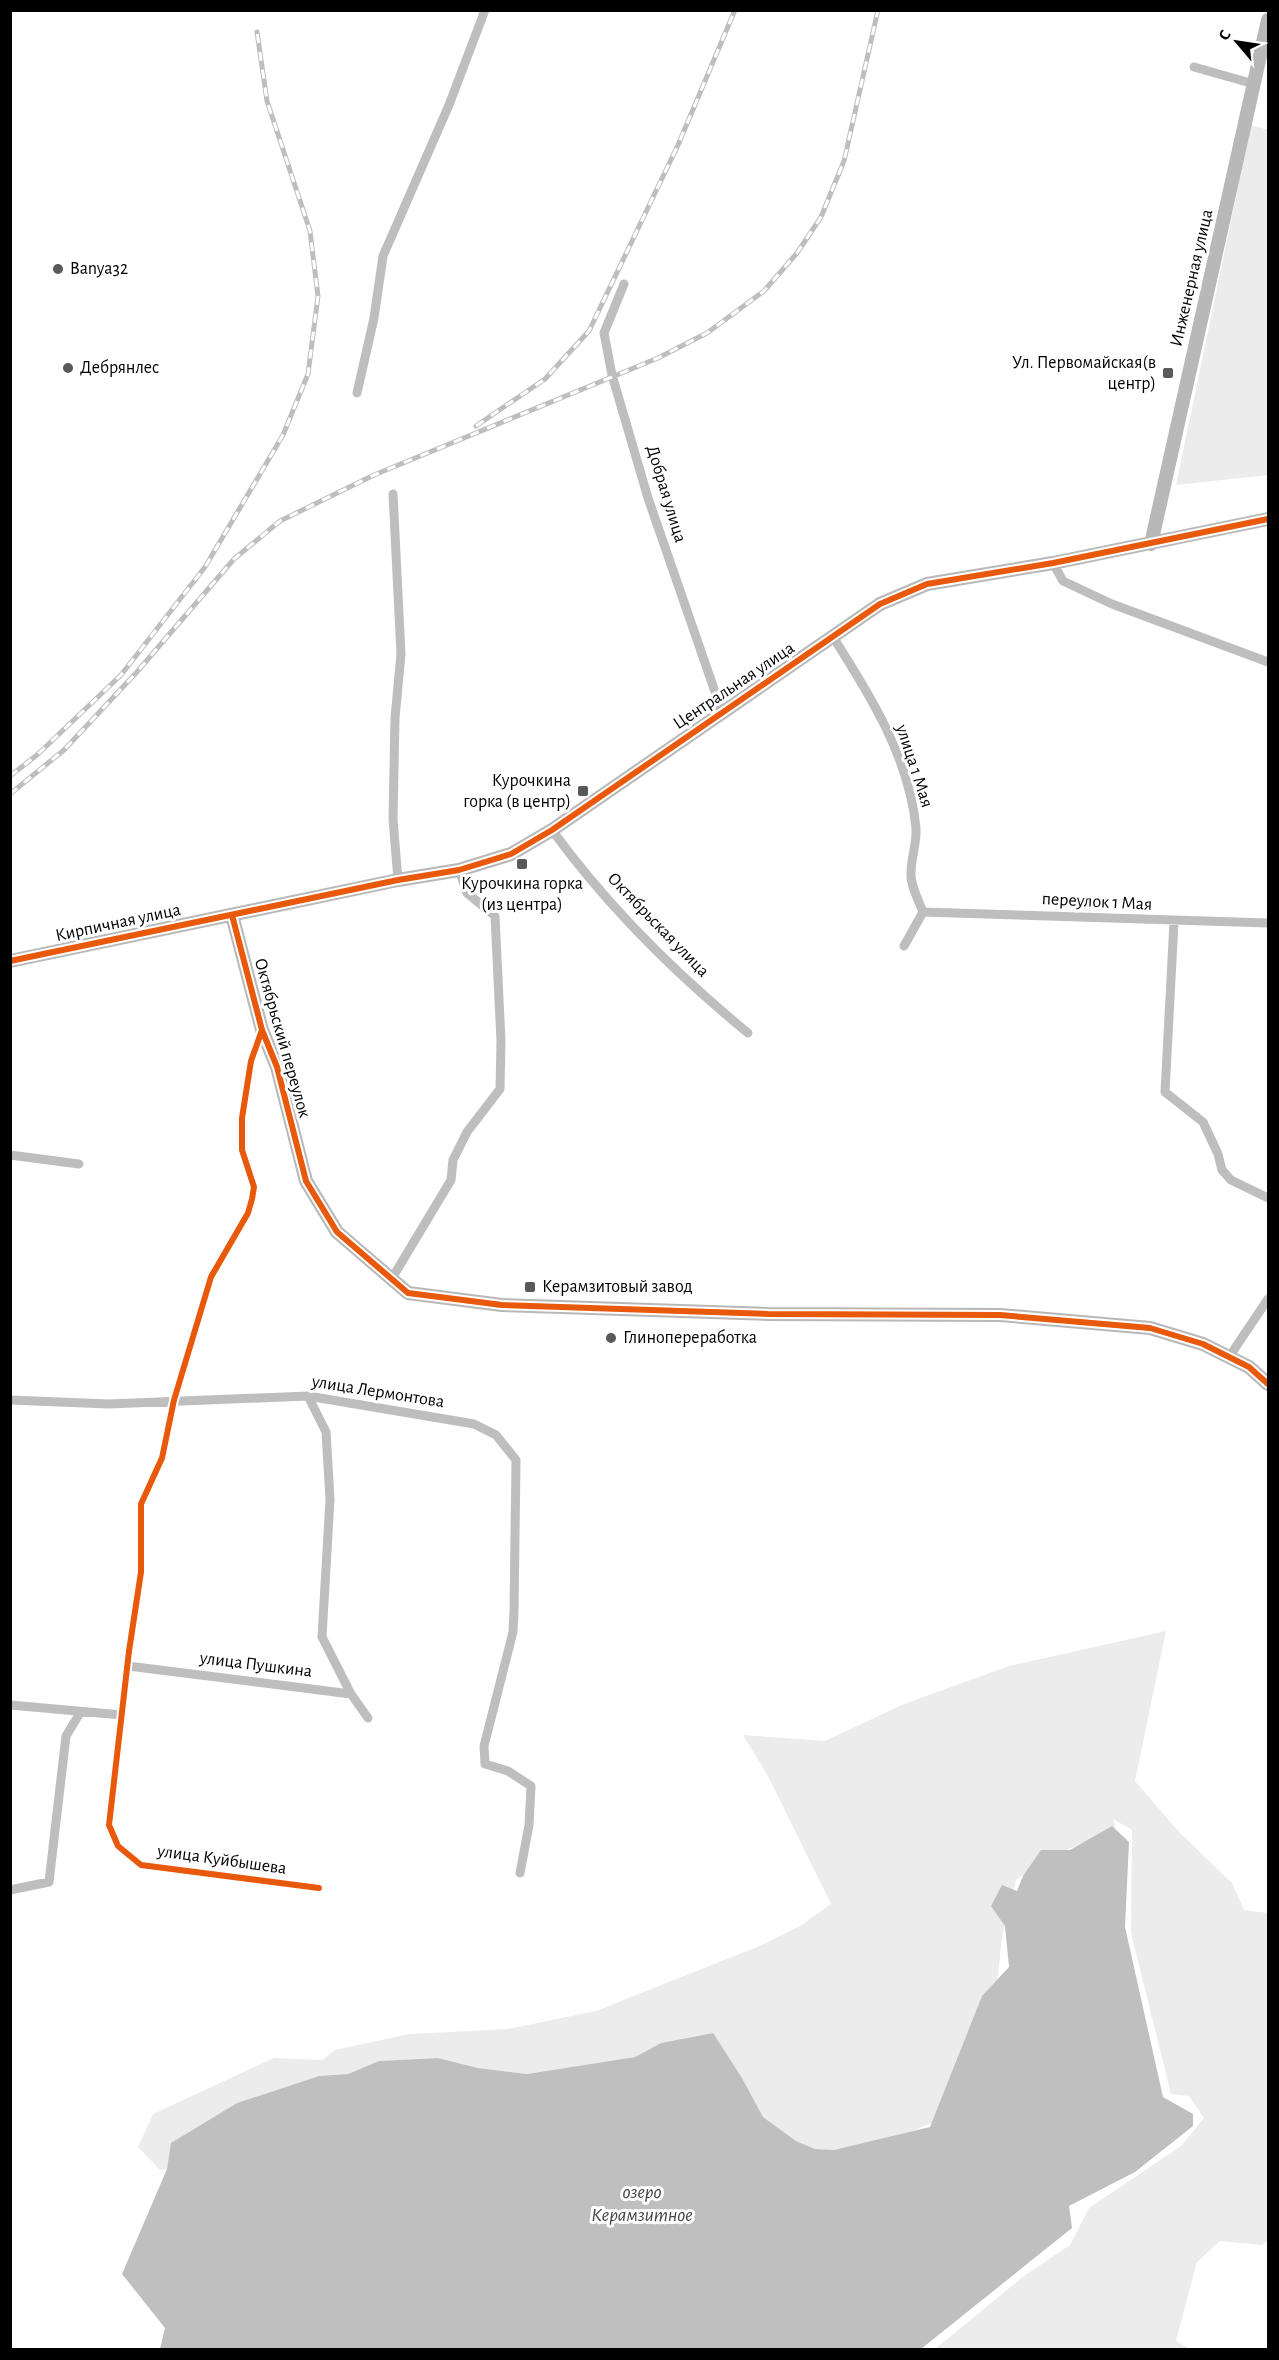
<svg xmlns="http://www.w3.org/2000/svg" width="1279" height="2360" viewBox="0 0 1279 2360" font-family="'Alegreya Sans',sans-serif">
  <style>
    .green { fill: #ececec }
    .water { fill: #bfbfbf }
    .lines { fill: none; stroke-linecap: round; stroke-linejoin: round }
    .street { stroke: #bebebe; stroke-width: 9 }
    .secondary { stroke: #b8b8b8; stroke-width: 14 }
    .rail-casing { stroke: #bebebe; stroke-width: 5 }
    .rail { stroke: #fff; stroke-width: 3; stroke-dasharray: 9; stroke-linecap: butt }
    .cycleway-casing { stroke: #fff; stroke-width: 10 }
    .cycleway { stroke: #e8590c; stroke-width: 6 }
    .poi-dot { fill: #595959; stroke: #fff; stroke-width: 2 }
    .labels { text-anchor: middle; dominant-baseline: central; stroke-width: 6; stroke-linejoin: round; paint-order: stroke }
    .poi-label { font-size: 18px; fill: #000; stroke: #fff; text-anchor: start }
    .street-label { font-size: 18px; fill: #000; stroke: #fff }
    .water-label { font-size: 20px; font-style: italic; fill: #444; stroke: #fff }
  </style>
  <rect width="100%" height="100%" fill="#fff"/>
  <path class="green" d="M1251,125L1268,130V475L1176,485Z
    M1166,1631L1135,1781L1179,1832L1232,1883L1244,1910L1268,1913V2240L1262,2245L1220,2241L1197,2262L1176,2341L1190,2349H935L1024,2276L1070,2245L1089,2208L1181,2146L1204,2118L1189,2096L1171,2094L1131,1933L1132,1830L1113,1819L1119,1840L1082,1843L1047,1859L1016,1880L1002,1936L994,2016L941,2119L894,2139L834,2150L815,2149L796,2141L763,2117L742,2078L712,2033L661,2043L635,2057L527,2074L478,2068L438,2058L379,2061L348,2074L319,2076L237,2103L172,2143L167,2169L160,2170L138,2147L153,2114L274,2058L322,2060L335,2050L409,2034L508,2029L596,2011L762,1945L800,1926L831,1904L769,1778L743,1735L825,1741L904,1704L1009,1666Z"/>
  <path class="water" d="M1112,1826L1129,1842L1125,1927L1163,2097L1193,2114V2126L1135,2172L1069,2206L1072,2228L921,2349H160L165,2328L122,2274L167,2169L171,2143L237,2103L319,2076L348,2074L379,2061L438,2058L478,2068L527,2074L635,2057L661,2043L713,2033L742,2078L763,2117L796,2141L815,2149L834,2150L930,2127L982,1996L1009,1967L1005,1926L991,1906L1002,1885L1017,1891L1023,1876L1041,1850H1070Z"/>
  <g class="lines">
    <path class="street" d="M1194,67L1254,84
      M624,284L604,333L612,375L648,498L722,712
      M357,393L374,318L383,256L449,105L485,10
      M393,494L401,654L395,718L393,819L398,880
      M1053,563L1063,581L1112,604L1268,662
      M833,637C870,695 909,757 916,828C917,843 911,858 911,873C910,885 919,901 923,912L904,946
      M552,830C608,907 676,974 748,1033
      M923,912L1268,923
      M1174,922L1165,1092L1203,1122L1218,1154L1222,1170L1231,1180L1268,1198
      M262,1030L251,1061L242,1118V1150L254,1187L252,1199L248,1213L211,1277L174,1400L162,1458L141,1504V1572L129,1651L109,1825L118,1846L141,1865L319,1888
      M10,1155L79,1164
      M391,1280L451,1180L453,1160L467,1132L500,1089L501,1041L495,916L467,893L459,870
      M1229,1357L1268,1299
      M308,1396L326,1432L330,1499L322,1637L351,1694
      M10,1400L109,1404L308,1396L474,1424L496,1435L516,1460L514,1612L513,1632L484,1746L485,1764L508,1771L531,1786L529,1825L520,1873
      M128,1666L351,1694L368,1718
      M10,1705L122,1715
      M10,1890L49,1882L66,1736L80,1713"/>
    <path class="secondary" d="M1151,544L1268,20
      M232,915L262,1030L277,1067L306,1181L337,1232L408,1293L502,1305L768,1314L1000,1315L1150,1328L1203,1344L1249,1367L1268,1384
      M10,961L398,880L459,870L511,854L552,830L880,604L927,584L1053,563L1268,519"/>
    <g class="rail-casing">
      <path id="rail" d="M476,426L545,379L589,331L678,145L735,10
        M10,776L37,755L121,675L205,567L283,435L308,374L318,296L310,231L267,101L257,32
        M10,794L64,750L136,673L234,559L280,521L374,475L658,358L707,333L764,291L797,253L821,217L844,161L878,10"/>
    </g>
    <use href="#rail" class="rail"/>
    <g class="cycleway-casing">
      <path id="cycleway" d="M232,915L262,1030L277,1067L306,1181L337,1232L408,1293L502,1305L768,1314L1000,1315L1150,1328L1203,1344L1249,1367L1268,1384
        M10,961L398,880L459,870L511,854L552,830L880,604L927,584L1053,563L1268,519
        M262,1030L251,1061L242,1118V1150L254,1187L252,1199L248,1213L211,1277L174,1400L162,1458L141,1504V1572L129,1651L109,1825L118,1846L141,1865L319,1888"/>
    </g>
    <use href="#cycleway" class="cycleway"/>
  </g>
  <g class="poi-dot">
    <circle cx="58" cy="269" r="6"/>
    <circle cx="68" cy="368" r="6"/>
    <rect x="1162" y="367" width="12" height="12" rx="3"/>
    <rect x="577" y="785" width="12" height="12" rx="3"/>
    <rect x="516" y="858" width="12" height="12" rx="3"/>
    <rect x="524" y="1281" width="12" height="12" rx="3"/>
    <circle cx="611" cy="1338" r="6"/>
  </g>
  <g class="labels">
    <g class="poi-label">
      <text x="70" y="269">Banya32</text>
      <text x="1156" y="363" text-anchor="end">Ул. Первомайская(в<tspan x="1156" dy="21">центр)</tspan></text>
      <text x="80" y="368">Дебрянлес</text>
      <text x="571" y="781" text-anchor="end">Курочкина<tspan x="571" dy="21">горка (в центр)</tspan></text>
      <text x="522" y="884" text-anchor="middle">Курочкина горка<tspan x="522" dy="21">(из центра)</tspan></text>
      <text x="542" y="1287">Керамзитовый завод</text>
      <text x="623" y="1338">Глинопереработка</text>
    </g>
    <g class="street-label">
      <text transform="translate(1192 278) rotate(-77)">Инженерная улица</text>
      <text transform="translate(666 494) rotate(73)">Добрая улица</text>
      <text transform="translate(734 686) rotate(-34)">Центральная улица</text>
      <text transform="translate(914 766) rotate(72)">улица 1 Мая</text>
      <text transform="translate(1097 902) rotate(3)">переулок 1 Мая</text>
      <text transform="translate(118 923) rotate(-12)">Кирпичная улица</text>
      <text transform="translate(658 925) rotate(46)">Октябрьская улица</text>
      <text transform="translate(282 1038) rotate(74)">Октябрьский переулок</text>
      <text transform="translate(378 1392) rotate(9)">улица Лермонтова</text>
      <text transform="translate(256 1665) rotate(7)">улица Пушкина</text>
      <text transform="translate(222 1860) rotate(8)">улица Куйбышева</text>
    </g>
    <g class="water-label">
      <text x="642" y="2192">озеро<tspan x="642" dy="23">Керамзитное</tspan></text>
    </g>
  </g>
  <rect width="1279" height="2360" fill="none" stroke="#000000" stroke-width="24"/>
  <g transform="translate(1237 42) rotate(299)" stroke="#ffffff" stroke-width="4.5" paint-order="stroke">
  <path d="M0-4.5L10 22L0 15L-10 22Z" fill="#000000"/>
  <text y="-9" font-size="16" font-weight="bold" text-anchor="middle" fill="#000000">С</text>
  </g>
</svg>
